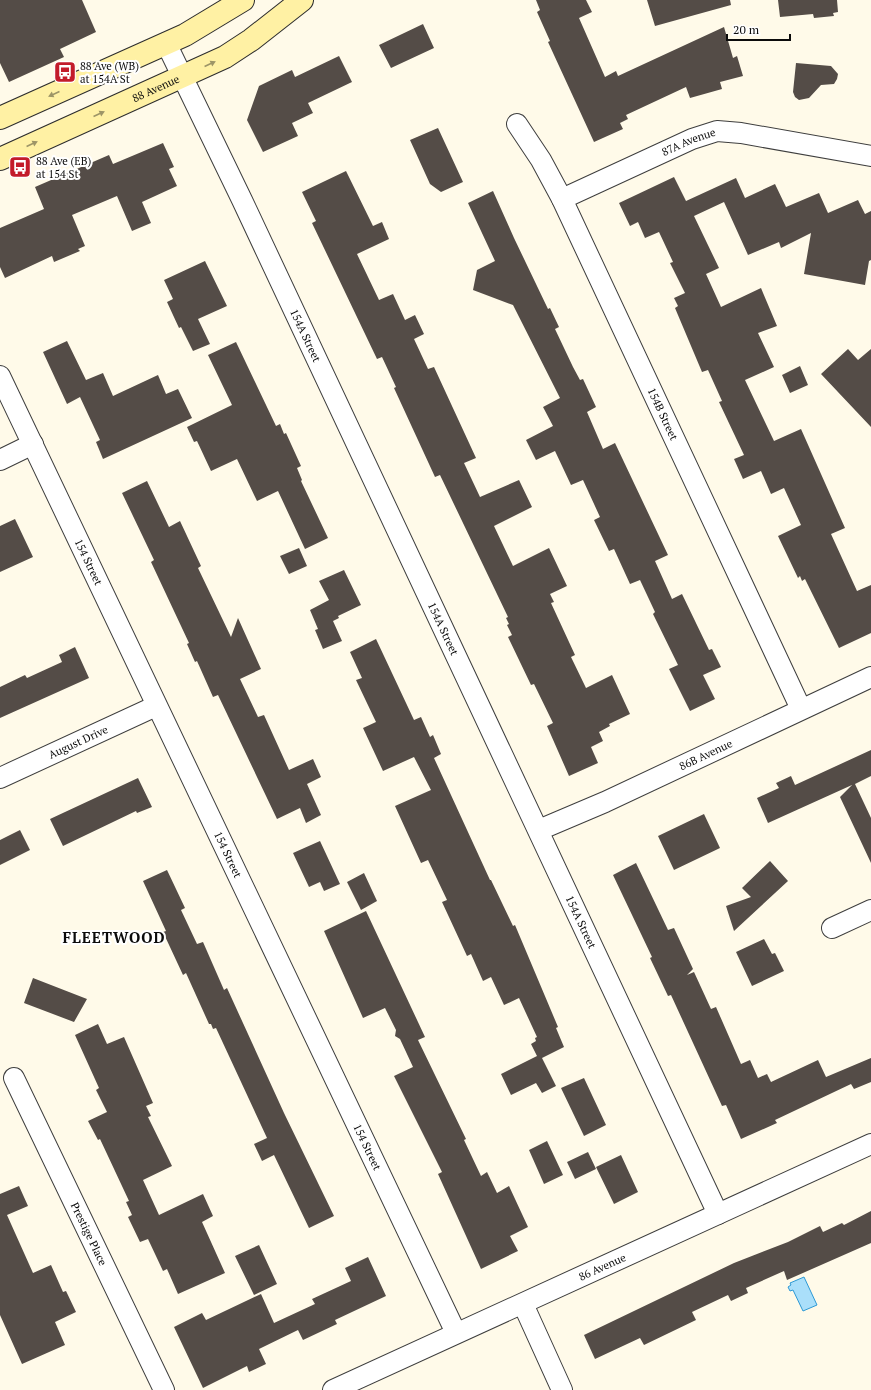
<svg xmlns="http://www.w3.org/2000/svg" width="871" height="1390" viewBox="0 0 871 1390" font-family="'PT Serif',serif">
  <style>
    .water { fill: #aadffa; stroke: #2d99d5 }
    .building { fill: #544c47 }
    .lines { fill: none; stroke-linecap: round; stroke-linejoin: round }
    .minor-casing { stroke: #3e3e3e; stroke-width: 22 }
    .secondary-casing { stroke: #2d2d2d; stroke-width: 24 }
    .minor { stroke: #fff; stroke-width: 20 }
    .secondary { stroke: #fff1a4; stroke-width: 22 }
    .oneway { fill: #9d9567 }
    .labels { text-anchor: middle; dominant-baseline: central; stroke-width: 4; stroke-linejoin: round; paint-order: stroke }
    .poi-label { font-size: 11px; fill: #0b0b0b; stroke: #fff; text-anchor: start }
    .street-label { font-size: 11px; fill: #0b0b0b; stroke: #fff }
    .district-label { font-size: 15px; font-weight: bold; letter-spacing: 1px; fill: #0b0b0b; stroke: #fff }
  </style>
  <rect width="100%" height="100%" fill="#fffae9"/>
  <path class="water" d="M804,1277L817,1305L803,1311L793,1290L790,1291L788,1287L791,1285L790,1283Z"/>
  <path class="building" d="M0,0H82L96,32L60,49L64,57L9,82L0,63Z
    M536,0H586L592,12L579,18L605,77L616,71L618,76L724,27L733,58L737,56L743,76L720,82L722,89L690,98L686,87L626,115L628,119L620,123L623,129L594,142L548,42L550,41L537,12L540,10Z
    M647,0H730L731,5L655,26Z
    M778,0H837L838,12L833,13L834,16L814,18L813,14L780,17Z
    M423,24L434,48L391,68L379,45Z
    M339,56L352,82L308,103L313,113L292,123L298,136L263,152L247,120L259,86L292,70L295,77Z
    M796,63L831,66L838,74L837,79L834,84L821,85L809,98L799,100L795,97L793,92Z
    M438,128L463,182L441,192L430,184L410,140Z
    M163,143L174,167L169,169L177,186L142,202L151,223L132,231L117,196L72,215L85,246L78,249L80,251L54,262L52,256L5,278L0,267V228L44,209L35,187L109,155L113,164Z
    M346,171L373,226L382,222L389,239L357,254L379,300L393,294L405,320L415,315L424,334L414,339L428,369L434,367L476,458L464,463L480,497L519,480L532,507L494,526L513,566L549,548L567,586L550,594L554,602L551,603L575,655L571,657L586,688L612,675L630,714L609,724L610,726L599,732L603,741L591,747L598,763L569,776L547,726L553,723L534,684L531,685L508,637L512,635L507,625L509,624L506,618L508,617L440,475L435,477L394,388L396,387L382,357L377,359L312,223L316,221L302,192Z
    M674,177L686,201L736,178L745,198L775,184L786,207L819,193L828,213L858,200L865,214L871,211V260L869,261L865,285L804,274L811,233L781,248L779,242L748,255L724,202L694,216L719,268L706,274L721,307L761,288L777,326L758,333L774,367L745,380L774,441L801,429L845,528L831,534L857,591L871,585V633L839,648L805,579L802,581L800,576L798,578L778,536L801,525L784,488L771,494L761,471L743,479L734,459L744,455L719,402L722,401L708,370L702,372L675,308L678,306L674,298L685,293L670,263L673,262L659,232L645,238L638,222L630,226L619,203Z
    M493,191L514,238L548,309L550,308L559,327L555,329L573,367L580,380L583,379L596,407L587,412L603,449L615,443L668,555L655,561L672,599L682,594L709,650L712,649L721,667L703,675L715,699L690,711L669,669L678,665L653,614L655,612L640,580L630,584L614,549L609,551L594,520L600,517L583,480L571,485L555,451L536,460L526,440L553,426L543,407L560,398L513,305L473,290L477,270L495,261L468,203Z
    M205,261L227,306L198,319L210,344L193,351L181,327L179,328L167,302L173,299L164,280Z
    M67,341L86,380L103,373L113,396L158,375L166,394L178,389L192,418L103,459L96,442L100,440L80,397L67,404L43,352Z
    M236,342L276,426L280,424L284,434L286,433L301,466L297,468L302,480L301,481L328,538L305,549L278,491L257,501L237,459L211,471L197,441L194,442L187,427L232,405L208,355Z
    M848,349L858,360L871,349V427L821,374Z
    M800,366L808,385L790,393L782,375Z
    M147,481L169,527L180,521L201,566L198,568L231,637L238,618L261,669L240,679L258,717L264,715L289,770L313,759L321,777L307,784L321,815L306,823L300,808L277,819L218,695L213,697L197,661L195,662L187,644L189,643L151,562L154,560L122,493Z
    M15,519L33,557L0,572V526Z
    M299,548L307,566L289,574L280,556Z
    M344,570L361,605L338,616L339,618L333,621L342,641L323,649L315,630L318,629L310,610L329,600L319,581Z
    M376,639L414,720L421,717L430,737L433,735L441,754L434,758L490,880H491L513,926L515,925L558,1027L556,1028L564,1047L542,1058L556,1086L542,1093L536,1083L511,1095L501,1074L537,1056L531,1044L536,1041L535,1038L537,1037L519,998L504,1005L491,977L483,981L471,954L467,956L442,902L447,900L428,860L421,863L395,806L431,790L414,757L383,771L363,728L376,722L356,680L362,678L350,652Z
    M75,647L89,678L0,718V687L25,675L27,678L62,662L59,655Z
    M871,750V776L855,784L871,818V863L840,797L852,785L768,823L757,798L779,788L776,783L791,776L795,785Z
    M138,778L152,807L137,813L136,811L63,846L50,819Z
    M704,814L720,848L674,870L658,836Z
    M20,830L30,850L0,865V840Z
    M320,841L340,884L324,891L320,882L309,887L293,853Z
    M770,861L788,881L734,931L726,906L751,897L742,888Z
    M636,863L668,930L674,928L693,969L687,975L694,972L711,1009L716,1007L741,1064L750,1060L758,1078L767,1074L771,1082L818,1060L826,1077L871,1058V1082L854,1089L851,1084L775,1120L777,1123L741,1139L726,1105L722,1106L671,995L668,996L650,958L652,957L613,875Z
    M167,870L185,908L181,910L197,944L203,942L224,990L227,988L284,1113L334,1216L309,1228L274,1155L262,1161L254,1144L267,1138L216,1028L213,1029L211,1024H209L186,973L183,975L163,932L166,931L143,881Z
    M364,873L377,901L361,910L347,882Z
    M366,911L425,1037L418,1040L466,1139L464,1140L481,1176L487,1172L497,1193L509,1186L528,1227L510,1236L518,1251L481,1269L438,1174L442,1172L394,1076L413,1067L400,1039L395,1036L396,1030L385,1008L363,1018L324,931Z
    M764,939L772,954L775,953L784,971L752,986L736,952Z
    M33,978L87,999L74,1022L24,1003Z
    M98,1024L107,1044L124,1037L153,1103L146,1106L151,1116L148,1117L172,1166L143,1180L159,1215L203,1194L213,1216L202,1222L225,1273L178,1294L167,1269L163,1271L148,1239L140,1242L128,1217L132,1215L126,1202L129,1201L100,1139L98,1140L88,1121L107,1112L96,1090L99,1088L75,1035Z
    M584,1078L606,1125L584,1136L561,1088Z
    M547,1141L563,1175L544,1184L529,1150Z
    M588,1152L596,1169L575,1179L567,1162Z
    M621,1155L638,1192L614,1204L596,1167Z
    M19,1186L28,1206L7,1215L33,1273L51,1265L63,1292L66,1291L76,1312L55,1322L65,1345L22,1364L0,1315V1194Z
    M871,1211V1243L787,1280L784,1271L746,1288L748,1293L731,1301L728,1295L692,1312L696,1320L644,1345L640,1338L595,1359L584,1335L734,1263L788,1242L820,1226L823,1232L842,1223L844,1225Z
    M259,1245L277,1284L254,1295L235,1256Z
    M368,1257L386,1296L335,1320L337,1324L303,1340L298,1330L259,1349L266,1364L249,1372L247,1366L203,1388L174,1327L202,1313L206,1320L261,1294L274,1323L315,1304L312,1299L351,1281L345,1268Z"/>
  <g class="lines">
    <g class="minor-casing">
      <g id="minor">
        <path id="s1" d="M166,43L242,200L718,1214"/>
        <path id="s2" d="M517,124L541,160L562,199L801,709"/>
        <path id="s3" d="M562,199L692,139L717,131L741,133L871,156"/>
        <path id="s4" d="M0,376L456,1333"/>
        <path d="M0,460L33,444"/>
        <path id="s5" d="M0,778L156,706"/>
        <path id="s6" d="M539,830L605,802L871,677"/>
        <path d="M832,928L871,910"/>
        <path id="s7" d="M14,1078L164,1390"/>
        <path d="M523,1304L562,1390"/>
        <path id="s8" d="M333,1390L871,1144"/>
      </g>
    </g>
    <g class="secondary-casing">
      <g id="secondary">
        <path d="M0,118L185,35L243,0"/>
        <path id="s9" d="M0,159L225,57L251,40L302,0"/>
      </g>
    </g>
    <use href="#minor" class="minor"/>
    <use href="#secondary" class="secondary"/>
  </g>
  <defs><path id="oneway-solid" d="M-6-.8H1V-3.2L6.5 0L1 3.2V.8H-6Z"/></defs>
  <g class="oneway">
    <use href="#oneway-solid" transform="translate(210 64) rotate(-25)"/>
    <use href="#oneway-solid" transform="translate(54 94) rotate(156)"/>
    <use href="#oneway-solid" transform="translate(99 114) rotate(-24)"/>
    <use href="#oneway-solid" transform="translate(32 144) rotate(-25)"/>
  </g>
  <defs>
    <g id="bus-square" transform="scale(1.15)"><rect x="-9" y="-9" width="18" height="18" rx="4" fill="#c31b2a" stroke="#fff"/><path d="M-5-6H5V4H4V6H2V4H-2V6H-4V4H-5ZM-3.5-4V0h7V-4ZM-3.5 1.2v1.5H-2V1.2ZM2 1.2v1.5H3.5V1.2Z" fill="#fff"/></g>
  </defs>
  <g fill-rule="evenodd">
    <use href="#bus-square" x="65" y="72"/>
    <use href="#bus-square" x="20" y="167"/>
  </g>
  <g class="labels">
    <g class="poi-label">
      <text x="80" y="66">88 Ave (WB)<tspan x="80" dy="13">at 154A St</tspan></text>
      <text x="36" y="161">88 Ave (EB)<tspan x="36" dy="13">at 154 St</tspan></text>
    </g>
    <g class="street-label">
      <text stroke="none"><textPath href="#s9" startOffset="171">88 Avenue</textPath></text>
      <text stroke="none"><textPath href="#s3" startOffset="139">87A Avenue</textPath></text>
      <text stroke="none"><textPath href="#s1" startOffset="324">154A Street</textPath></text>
      <text stroke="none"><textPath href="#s2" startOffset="325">154B Street</textPath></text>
      <text stroke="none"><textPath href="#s4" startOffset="206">154 Street</textPath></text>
      <text stroke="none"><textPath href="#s1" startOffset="648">154A Street</textPath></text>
      <text stroke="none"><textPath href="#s5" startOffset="86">August Drive</textPath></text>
      <text stroke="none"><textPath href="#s6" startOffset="183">86B Avenue</textPath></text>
      <text stroke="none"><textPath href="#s4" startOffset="530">154 Street</textPath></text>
      <text stroke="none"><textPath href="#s1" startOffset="972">154A Street</textPath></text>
      <text stroke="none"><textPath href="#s4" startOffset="854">154 Street</textPath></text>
      <text stroke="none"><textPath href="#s7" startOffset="173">Prestige Place</textPath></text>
      <text stroke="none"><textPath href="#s8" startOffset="296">86 Avenue</textPath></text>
    </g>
    <g class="district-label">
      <text x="114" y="937">FLEETWOOD</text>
    </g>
  </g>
  <path d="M727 34v6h63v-6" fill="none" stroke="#0b0b0b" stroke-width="2"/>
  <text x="733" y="34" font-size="12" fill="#0b0b0b" stroke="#ffffff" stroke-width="3" paint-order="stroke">20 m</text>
</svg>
